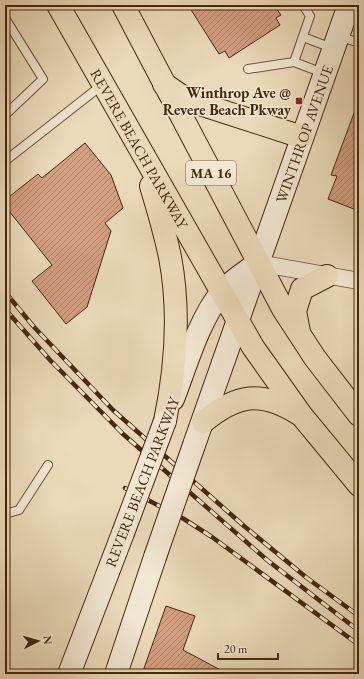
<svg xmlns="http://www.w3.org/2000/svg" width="364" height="679" viewBox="0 0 364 679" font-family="'EB Garamond',serif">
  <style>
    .building { fill: url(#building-hatch); stroke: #46270c }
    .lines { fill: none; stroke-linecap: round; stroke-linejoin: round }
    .lane-casing { stroke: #6f5438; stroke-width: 10 }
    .street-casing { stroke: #6f5438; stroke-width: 18 }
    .secondary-casing { stroke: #46270c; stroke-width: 24 }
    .highway-casing { stroke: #46270c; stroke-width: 24 }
    .lane { stroke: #f2e7d2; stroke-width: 8 }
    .street { stroke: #f2e7d2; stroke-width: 16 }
    .secondary { stroke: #f2e7d2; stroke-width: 22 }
    .highway { stroke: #ebdaba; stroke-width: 22 }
    .rail-casing { stroke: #46270c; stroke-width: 4.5 }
    .rail { stroke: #f2e7d2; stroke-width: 3; stroke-dasharray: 9; stroke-linecap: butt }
    .secondary-bridge-casing { stroke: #46270c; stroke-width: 24; stroke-linecap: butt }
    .secondary-bridge { stroke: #f2e7d2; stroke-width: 22 }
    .poi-dot { fill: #8f2418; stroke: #f2e7d2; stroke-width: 1.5 }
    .labels { text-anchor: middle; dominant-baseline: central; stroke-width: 3; stroke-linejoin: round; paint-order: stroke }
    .shield { fill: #f2e7d2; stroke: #7a6147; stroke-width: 1 }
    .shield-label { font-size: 14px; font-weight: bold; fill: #46270c }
    .poi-label { font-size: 15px; font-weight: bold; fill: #46270c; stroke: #f2e7d2; text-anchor: end }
    .street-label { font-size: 15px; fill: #46270c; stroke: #f2e7d2 }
  </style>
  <defs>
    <pattern id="building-hatch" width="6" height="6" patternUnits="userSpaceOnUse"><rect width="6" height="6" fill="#d49e81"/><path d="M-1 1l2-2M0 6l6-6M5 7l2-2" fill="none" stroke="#ae8168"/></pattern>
  </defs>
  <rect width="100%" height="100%" fill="#ebdaba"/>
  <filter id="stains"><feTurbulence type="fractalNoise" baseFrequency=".005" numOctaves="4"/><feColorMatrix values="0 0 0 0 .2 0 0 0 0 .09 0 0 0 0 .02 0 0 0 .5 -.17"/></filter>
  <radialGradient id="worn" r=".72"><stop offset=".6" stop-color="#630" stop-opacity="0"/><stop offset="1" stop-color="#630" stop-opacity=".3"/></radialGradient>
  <path class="building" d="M188,5H274L281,15L276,18L280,25L229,58L225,51L219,54Z
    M357,105H359V211L328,199L337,176L331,175Z
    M85,143L111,175L123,208L105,223L111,231L87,307L66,324L32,281L52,265L5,206V200L38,174L42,178Z
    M166,606L195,616L183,650L228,674H142Z"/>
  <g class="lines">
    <g class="lane-casing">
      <path id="lane" d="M5,18L43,79L5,115
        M339,36L359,43
        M303,37L332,48
        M294,62L323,73
        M248,69L294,62L310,16L303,5
        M5,161L102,85
        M5,514L19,510L48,465"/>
    </g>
    <g class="street-casing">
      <path id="street" d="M258,263L359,281"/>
    </g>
    <g class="secondary-casing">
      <g id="secondary">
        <path d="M173,399C186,366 199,319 222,292C232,280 246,272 258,263"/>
        <path id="s1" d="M194,445L349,5"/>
        <path d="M69,674L123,533"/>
        <path d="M116,674L155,557"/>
      </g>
    </g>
    <g class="highway-casing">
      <g id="highway">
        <path id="s2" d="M58,5L253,347L302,416L359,485"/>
        <path d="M123,5L283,309L315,358L359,415"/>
        <path d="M164,84L180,95L197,103L302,137"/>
        <path d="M151,186C158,209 165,233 170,257C180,310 176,368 165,421"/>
        <path d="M299,332L295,311L302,289L327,276"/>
        <path d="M203,422C237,394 261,390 299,414"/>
      </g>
    </g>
    <use href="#lane" class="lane"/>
    <use href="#street" class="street"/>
    <use href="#secondary" class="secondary"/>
    <use href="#highway" class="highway"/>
    <g class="rail-casing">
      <path id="rail" d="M5,292L34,327L113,410L244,526L307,578L359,616
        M5,309L50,360L123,434L267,560L359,631
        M125,488L184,519L212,537L359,645"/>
    </g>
    <use href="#rail" class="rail"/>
    <g class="secondary-bridge-casing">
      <path id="secondary-bridge" d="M123,533L165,421
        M155,557L194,445"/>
    </g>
    <use href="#secondary-bridge" class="secondary-bridge"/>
  </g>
  <rect class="poi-dot" x="295" y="97" width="8" height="8" rx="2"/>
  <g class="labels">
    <rect class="shield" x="186" y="161" width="50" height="24" rx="3"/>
    <g class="shield-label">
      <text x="211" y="173">MA 16</text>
    </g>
    <g class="poi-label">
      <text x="291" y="92">Winthrop Ave @<tspan x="291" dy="17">Revere Beach Pkway</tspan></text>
    </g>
    <g class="street-label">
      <text stroke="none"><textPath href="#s1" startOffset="330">WINTHROP AVENUE</textPath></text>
      <text stroke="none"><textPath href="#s2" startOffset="165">REVERE BEACH PARKWAY</textPath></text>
      <text transform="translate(142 482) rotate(-69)">REVERE BEACH PARKWAY</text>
    </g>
  </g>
  <rect width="364" height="679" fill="none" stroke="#ebdaba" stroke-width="20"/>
  <rect x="6" y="6" width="352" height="667" fill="none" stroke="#46270c" stroke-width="2"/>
  <rect x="10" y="10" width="344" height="659" fill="none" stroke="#46270c"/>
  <g transform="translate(38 641) rotate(84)" stroke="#f2e7d2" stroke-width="3" paint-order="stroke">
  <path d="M0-3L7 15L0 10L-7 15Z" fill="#46270c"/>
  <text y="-6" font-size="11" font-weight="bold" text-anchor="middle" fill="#46270c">N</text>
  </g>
  <path d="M218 653v6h60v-6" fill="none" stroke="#46270c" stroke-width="2"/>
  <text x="224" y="653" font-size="12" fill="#46270c" stroke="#f2e7d2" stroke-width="3" paint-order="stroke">20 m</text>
  <rect width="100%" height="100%" filter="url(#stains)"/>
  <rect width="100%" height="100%" fill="url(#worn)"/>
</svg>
